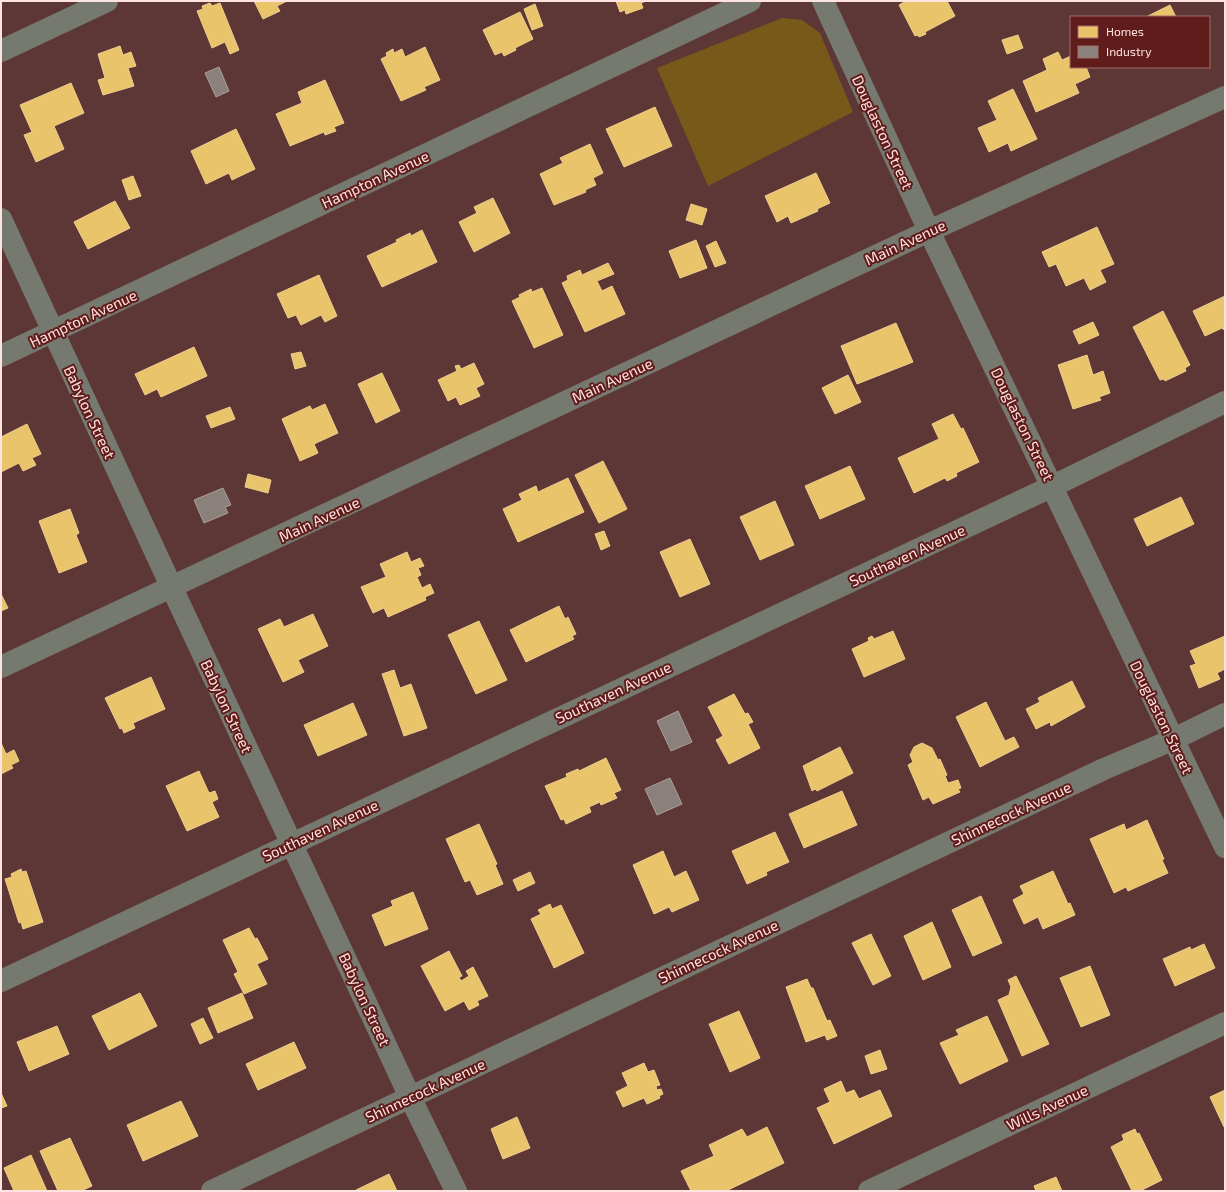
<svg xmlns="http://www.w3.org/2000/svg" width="1226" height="1192" viewBox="0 0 1226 1192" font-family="'Exo 2',sans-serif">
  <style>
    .green { fill: #77591a }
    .homes { fill: #e9c46a; stroke: #efcd8d }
    .industry { fill: #8a817c; stroke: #ad9e9a }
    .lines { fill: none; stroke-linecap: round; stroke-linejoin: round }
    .street { stroke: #757970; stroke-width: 22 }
    .labels { text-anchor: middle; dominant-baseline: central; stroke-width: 4; stroke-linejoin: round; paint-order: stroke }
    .street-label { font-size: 15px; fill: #fee3e0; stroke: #601c1b }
  </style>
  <rect width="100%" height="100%" fill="#5d3735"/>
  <path class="green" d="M782,18L802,20L820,33L853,112L708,186L657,68Z"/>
  <path class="homes" d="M254,1H287L277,6L280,11L263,19Z
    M616,1H646L641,3L643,8L626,14L625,10L620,12Z
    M906,1H947L955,16L925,32L926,34L919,37L918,35L915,36L899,5Z
    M210,3L212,6L220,3L239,50L230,54L225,42L212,48L197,11L203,9L202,6Z
    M535,4L543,26L532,30L524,9Z
    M1170,5L1176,17H1146Z
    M520,12L533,39L515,48L516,50L504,56L502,52L495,55L483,30Z
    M1018,35L1023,48L1007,54L1002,40Z
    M120,46L123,55L131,52L136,66L128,68L134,86L103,95L98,80L105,78L98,54Z
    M425,47L440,80L424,87L426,90L401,101L381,59L387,56L386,53L393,49L394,53L402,49L405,57Z
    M1058,52L1062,60L1071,56V67H1086L1090,77L1075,84L1079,93L1036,112L1023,81L1047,70L1043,59Z
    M325,80L344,123L334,127L336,131L325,135L324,132L290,146L276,114L302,103L298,92Z
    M71,83L84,113L54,126L64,149L36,162L24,135L32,132L20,105Z
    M1013,89L1037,139L1011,151L1008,143L989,152L978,128L997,120L988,101Z
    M655,107L672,146L624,167L606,129Z
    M236,129L255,169L232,180L229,173L206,184L191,151Z
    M590,144L603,173L593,178L596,185L585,190L586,192L554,205L540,174L563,163L560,158Z
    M816,173L830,203L817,209L818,211L791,223L788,216L777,222L765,196Z
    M133,176L141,196L129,200L122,180Z
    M493,198L510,233L474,252L459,222L477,213L474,207Z
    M115,201L130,228L88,249L74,222Z
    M691,204L707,209L702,225L686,220Z
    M1097,227L1114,264L1100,270L1106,282L1090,290L1084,278L1066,286L1056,264L1049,267L1042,252Z
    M422,230L437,262L382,287L367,256L397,242L396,240L410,233L411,236Z
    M696,240L707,268L680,278L669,251Z
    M716,241L726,263L715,267L706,246Z
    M608,263L614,274L597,281L602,291L612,286L625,314L585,332L562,283L568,280L567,276L580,270L582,275Z
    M319,275L337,316L325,322L321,315L301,325L296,315L288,318L277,294Z
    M542,288L563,335L534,348L512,301L520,297L519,295L531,289L532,292Z
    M1225,296V331L1222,328L1205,336L1193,311Z
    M1163,311L1190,365L1185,368L1186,371L1165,381L1164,379L1160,380L1133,327Z
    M1093,322L1099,335L1079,344L1073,331Z
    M896,323L913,362L857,384L841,346Z
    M194,347L207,376L161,397L157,389L145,395L135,374Z
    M301,352L306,366L295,369L291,354Z
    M1087,355L1093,375L1103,371L1110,393L1099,397L1101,400L1073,409L1058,365Z
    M474,363L484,384L476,388L480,396L460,405L456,397L448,401L438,380L457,371L455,366L459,365L461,369Z
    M382,373L400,411L376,423L358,384Z
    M848,375L861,402L835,414L822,388Z
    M325,404L338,433L314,444L318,453L300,461L282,419L310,406L312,410Z
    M230,407L235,419L211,428L206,416Z
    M953,414L961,429L963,428L979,462L956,473L957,476L947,481L945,478L914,493L898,458L939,439L932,424Z
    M27,424L41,454L32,458L36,465L23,471L19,463L1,472V437Z
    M603,461L627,509L599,523L575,475Z
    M850,466L865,499L820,519L805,486Z
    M248,474L271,480L268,493L245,487Z
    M568,478L584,512L518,542L503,509L522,500L519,494L536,486L538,492Z
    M1181,497L1194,524L1147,546L1134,519Z
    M775,501L794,545L760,560L740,517Z
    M70,509L79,533L76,535L87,562L59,573L39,521Z
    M604,531L610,546L601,550L595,534Z
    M690,539L710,584L680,597L660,552Z
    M407,552L411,562L420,558L424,566L418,568L421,575L417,577L422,588L430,584L434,593L425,597L426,600L388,617L384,608L373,613L361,587L386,577L380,564Z
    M1,594L8,608L1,611Z
    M559,606L565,619L568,617L576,634L572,636L574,639L526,662L510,630Z
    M313,614L328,646L298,660L304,672L283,682L258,629L280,619L284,627Z
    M479,621L507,680L476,694L448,635Z
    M893,631L905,659L864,677L852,649L869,641L868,638L872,636L874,639Z
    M1225,636V669L1217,673L1220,679L1199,688L1190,666L1196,664L1190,651Z
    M394,670L400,688L411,684L427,728L404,736L382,674Z
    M151,677L165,709L133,723L135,728L124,733L122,728L120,729L105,698Z
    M1072,681L1085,707L1051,726L1050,722L1036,729L1026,709L1040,702L1038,698Z
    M734,694L745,714L748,713L753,722L748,724L760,748L729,764L716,740L723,736L708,707Z
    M986,702L1005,741L1014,737L1019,747L980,767L956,717Z
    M353,703L367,735L318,756L304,725Z
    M1,743L6,754L14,750L19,761L11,765L13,768L1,774Z
    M922,743L932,748L938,760L940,759L947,775L945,776L948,783L958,780L961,788L958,789L960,792L933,804L929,797L923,800L908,765L913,762L910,755L914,747Z
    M840,747L853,773L817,791L815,789L812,791L803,766Z
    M606,758L621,790L614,793L617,798L601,805L600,802L589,807L591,812L566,824L564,819L561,820L545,786L567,777L566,774L578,769L579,771Z
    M199,771L209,793L215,791L218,799L212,802L219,817L187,831L166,786Z
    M842,791L857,825L804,848L789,814Z
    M1147,820L1164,859L1162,860L1168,873L1128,891L1126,887L1114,893L1090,839L1124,824L1126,830Z
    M479,824L497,864L495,865L503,884L477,895L470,880L465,882L446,839Z
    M775,832L789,862L766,872L767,875L747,884L732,851Z
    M663,851L674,877L686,871L699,900L672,912L669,907L654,914L633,865Z
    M21,869L22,872L26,871L43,922L23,929L21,922L19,923L5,879L12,877L11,874Z
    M1053,871L1068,904L1070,903L1075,915L1043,929L1038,917L1024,924L1013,900L1024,894L1020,886Z
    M530,872L535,883L518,891L513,880Z
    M413,892L428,929L385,946L372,915L393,906L391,901Z
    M981,896L1002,943L973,956L952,910Z
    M550,904L552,909L561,905L584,953L554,968L531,919L541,914L538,910Z
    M932,922L951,967L923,980L904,936Z
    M249,928L255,939L257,938L268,959L257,964L267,984L244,994L234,974L238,972L223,940Z
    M871,934L891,976L873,985L852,943Z
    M1204,944L1215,968L1175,986L1163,959L1190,947L1191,950Z
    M449,951L462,976L459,977L461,981L469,976L466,971L473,967L488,996L477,1001L479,1005L469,1010L464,1001L445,1011L421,966Z
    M1090,966L1110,1015L1081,1027L1060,978Z
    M1016,976L1049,1044L1022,1056L998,1000L1009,995L1011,987L1008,980Z
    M807,979L811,988H813L827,1021L830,1020L837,1036L827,1040L825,1035L806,1042L786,987Z
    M140,993L157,1026L109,1050L92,1016Z
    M242,993L253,1018L218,1033L208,1008Z
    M739,1011L760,1058L730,1072L709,1024Z
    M987,1016L1008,1061L960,1084L940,1043L959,1035L956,1030Z
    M203,1018L213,1038L200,1044L191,1024Z
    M57,1026L69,1054L29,1071L17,1042Z
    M294,1042L306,1068L258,1090L246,1064Z
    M880,1050L887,1069L871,1074L865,1056Z
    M644,1063L648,1072L654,1070L660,1085L656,1086L657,1090L661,1089L663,1094L659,1096L660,1098L647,1104L644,1098L623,1107L616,1092L628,1086L622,1073Z
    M841,1081L846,1093L854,1090L859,1099L880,1090L892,1116L834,1144L817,1108L830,1102L824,1089Z
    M1225,1090V1126L1224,1127L1210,1097Z
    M1,1093L7,1106L1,1108Z
    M181,1101L198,1136L143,1161L127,1125Z
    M517,1117L530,1148L503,1159L491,1129Z
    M767,1127L784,1163L726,1191H691L681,1171L714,1156L709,1145L742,1129L747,1137Z
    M1135,1129L1137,1134L1139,1133L1162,1180L1140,1191H1132L1111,1147L1124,1140L1122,1135Z
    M70,1138L92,1186L81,1191H58L40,1151Z
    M31,1155L47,1191H14L4,1168Z
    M389,1174L397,1191H356V1190Z
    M1056,1177L1062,1191H1036L1034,1186Z"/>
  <path class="industry" d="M219,67L229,91L216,97L205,73Z
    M223,488L231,505L225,507L228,513L204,523L194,500Z
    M678,711L692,742L671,751L657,721Z
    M670,778L682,804L657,815L645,789Z"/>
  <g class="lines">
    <path class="street" d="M823,1L929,231L1225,847
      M1,51L107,1
      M1,219L172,588L410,1097L456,1191
      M1,356L750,1
      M1,667L929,231L1225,97
      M1,981L1053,486L1225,402
      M212,1191L1104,769L1172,740L1225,714
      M869,1191L1225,1023"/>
  </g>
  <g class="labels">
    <g class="street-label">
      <text transform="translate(883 132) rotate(65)">Douglaston Street</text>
      <text transform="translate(375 179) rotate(-25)">Hampton Avenue</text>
      <text transform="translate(905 242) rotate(-25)">Main Avenue</text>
      <text transform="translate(83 318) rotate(-25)">Hampton Avenue</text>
      <text transform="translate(612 380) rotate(-25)">Main Avenue</text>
      <text transform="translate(90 412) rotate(65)">Babylon Street</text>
      <text transform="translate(1023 424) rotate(64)">Douglaston Street</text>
      <text transform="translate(319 519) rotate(-25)">Main Avenue</text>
      <text transform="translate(907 555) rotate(-25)">Southaven Avenue</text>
      <text transform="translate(613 692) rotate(-25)">Southaven Avenue</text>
      <text transform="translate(227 706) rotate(65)">Babylon Street</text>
      <text transform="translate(1162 717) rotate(64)">Douglaston Street</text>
      <text transform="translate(1011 813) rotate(-25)">Shinnecock Avenue</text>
      <text transform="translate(320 830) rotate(-25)">Southaven Avenue</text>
      <text transform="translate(718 951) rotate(-25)">Shinnecock Avenue</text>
      <text transform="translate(365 999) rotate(65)">Babylon Street</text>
      <text transform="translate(425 1090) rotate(-25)">Shinnecock Avenue</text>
      <text transform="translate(1047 1107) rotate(-25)">Wills Avenue</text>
    </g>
  </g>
  <rect width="1226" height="1192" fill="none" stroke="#fee3e0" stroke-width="4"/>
  <rect x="1070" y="16" width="140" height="52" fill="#601c1b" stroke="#9f6c6a"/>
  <rect x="1078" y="26" width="20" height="12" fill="#e9c46a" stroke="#9f6c6a"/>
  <text x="1106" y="36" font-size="12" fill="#fee3e0">Homes</text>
  <rect x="1078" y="46" width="20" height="12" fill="#8a817c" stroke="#9f6c6a"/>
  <text x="1106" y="56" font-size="12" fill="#fee3e0">Industry</text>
</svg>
